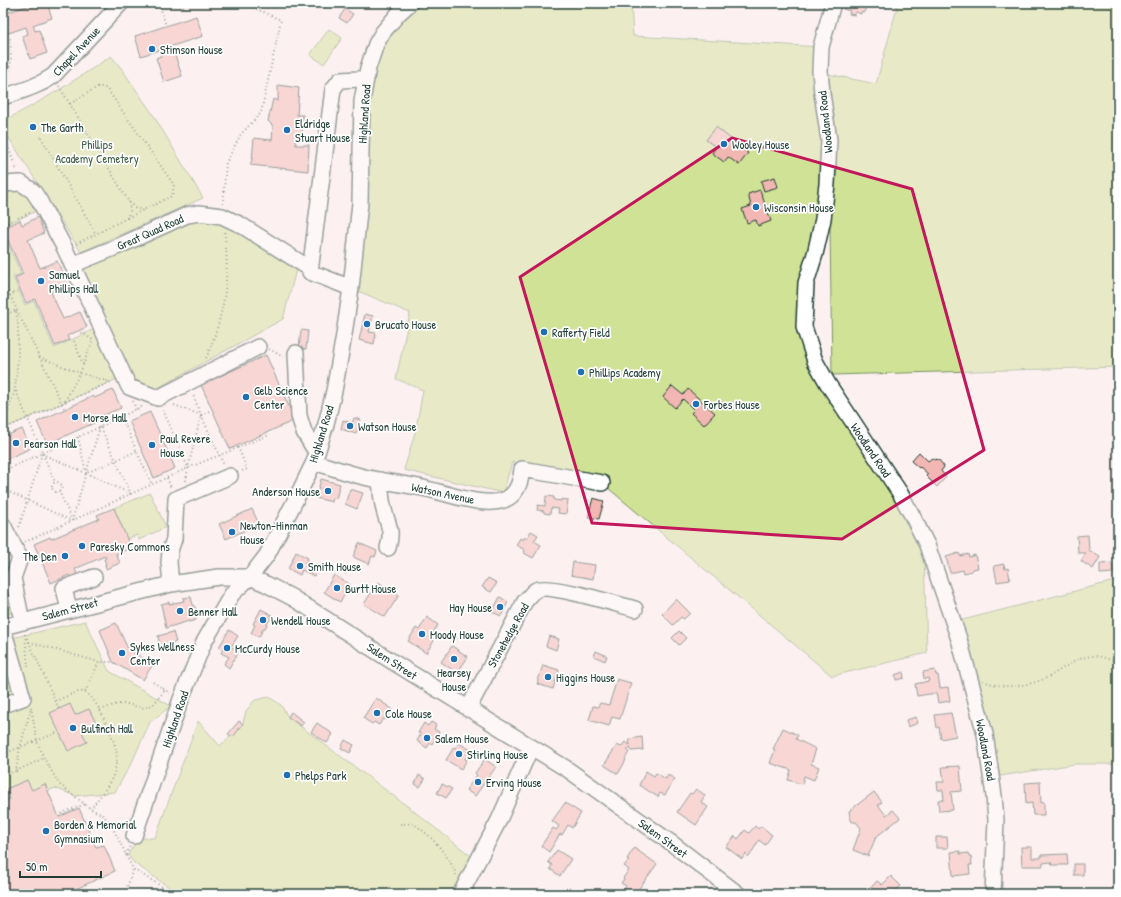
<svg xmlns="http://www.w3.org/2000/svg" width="1121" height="897" viewBox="0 0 1121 897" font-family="'Patrick Hand',sans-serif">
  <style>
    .green { fill: #d0e296; stroke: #789065 }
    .building { fill: #f2b7b2; stroke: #1f3d34 }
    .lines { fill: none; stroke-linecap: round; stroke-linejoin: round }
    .minor-casing { stroke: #1f3d34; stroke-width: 18 }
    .path { stroke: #1f3d34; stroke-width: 2; stroke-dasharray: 1 3; stroke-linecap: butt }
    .minor { stroke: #fff; stroke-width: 15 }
    .marked { fill: none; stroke: #c2185b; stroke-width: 3; stroke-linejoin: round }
    .poi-dot { fill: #1f6fb2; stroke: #fff; stroke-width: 1.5 }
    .labels { text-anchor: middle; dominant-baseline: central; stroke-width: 3.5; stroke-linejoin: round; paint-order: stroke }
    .poi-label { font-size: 12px; fill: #1f3d34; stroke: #fff; text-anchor: start }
    .street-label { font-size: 12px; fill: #1f3d34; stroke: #fff }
    .park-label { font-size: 12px; fill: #425e48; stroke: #fff }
  </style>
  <rect width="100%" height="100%" fill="#fcf1f0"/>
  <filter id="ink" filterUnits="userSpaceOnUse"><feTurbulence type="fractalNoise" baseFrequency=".025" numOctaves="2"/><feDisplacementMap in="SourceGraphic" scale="8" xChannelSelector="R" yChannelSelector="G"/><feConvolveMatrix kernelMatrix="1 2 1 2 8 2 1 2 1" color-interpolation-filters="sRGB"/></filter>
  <g filter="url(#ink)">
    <path class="green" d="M411,3H631L633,36L821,47L828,171L804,327L875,455L924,554L927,653L832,676L602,483L542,472L512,462L503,493L404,470L416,429L423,390L396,379L410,313L351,288L368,68Z
      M894,3H1118V367L832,375L830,226L836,169L835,129L828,87V74L876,84L897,8Z
      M329,29L342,38L324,64L310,55Z
      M111,56L121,68L152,113L203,198L81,252L4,130L3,121C41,102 76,80 111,56Z
      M21,183L43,208L3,226V184Z
      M191,220L221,222L296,270L283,319L156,389L129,377L81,267Z
      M3,233L21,274L13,277L25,305L34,301L54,348L101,326L124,376L3,429Z
      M150,493L166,527L139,540L137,535L127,539L114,508Z
      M1118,580V764H1075L1000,776L959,621Z
      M3,592L12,613L3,615Z
      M85,621L109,671L171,706L150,722L132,762L115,792L75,796L55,788L3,808V640Z
      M269,697L281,705L288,717L411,809L471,856L474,894H179L134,863L128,855L138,838H155L198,721L220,746L243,723L246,711L255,700Z"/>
    <path class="building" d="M36,3H47L52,18L33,25L35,31L39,30L47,53L30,59L22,36L28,34L26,27L3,35V14Z
      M844,3H867L864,13L861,12V14L856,12L855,15L849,14L850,11L843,9Z
      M345,9L353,14L347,23L339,18Z
      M196,16L203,36L166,48L168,54L174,52L182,76L164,82L156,58L161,56L159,50L141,56L135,36Z
      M278,85L299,88L297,115H303L302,135L295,134L296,145H309L308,171L250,165L252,160L254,138L272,140L273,126L268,121L273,99L278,101Z
      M716,127L748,153L739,165L728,157L724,162L712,153L716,147L706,140Z
      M775,177L778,187L764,191L761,181Z
      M760,190L771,221L758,226L756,220L747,223L742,209L751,206L748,194Z
      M38,217L44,233L28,240L40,268L57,261L68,284L51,292L63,319L80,312L87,327L67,336L69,340L55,346L35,299L26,303L15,278L23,274L3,229L20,220L22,225Z
      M365,314L373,316L369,332L376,333L374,344L359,340Z
      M301,330L308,331L306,349H299Z
      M266,355L295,420L230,449L201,385Z
      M672,386L683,395L688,389L715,413L704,425L691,413L694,410L683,399L675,408L663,397Z
      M113,390L121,408L102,416L103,419L47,444L37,422L93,396L94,398Z
      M150,412L175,468L154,478L129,421Z
      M354,418L361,420L356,434L341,429L343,420L352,423Z
      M22,429L31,448L3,461V437Z
      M919,452L928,461L932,458L935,460L936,459L939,460L943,465L944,467L941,471L946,477L937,487L926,476L928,474L920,467L919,468L911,461Z
      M321,479L340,484L336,499L333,498L332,502L316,498Z
      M350,489L363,493L357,509L345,504Z
      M546,496L554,497V500L561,501V499L568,500L566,514L558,513L559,509L551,508L550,514L544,513V511L537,510L538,505L545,506Z
      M593,498L604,501L599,519L588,517Z
      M114,508L131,548L116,554L120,563L106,569L105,564H106L104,559L106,558L105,556L75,569L78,576L71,579L69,575L51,583L34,544L50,537L51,539L99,519L97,515Z
      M252,509L259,524L226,539L219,524Z
      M531,531L538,535L534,541L541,545L533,558L524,553L525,550L516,545L520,538L523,540L525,537L527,538Z
      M1088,535L1089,550L1100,557L1093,569L1081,561L1086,553H1078L1077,536Z
      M359,543L377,551L375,557L372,556L369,564L353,557Z
      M296,552L308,558L305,563L317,569L314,576L302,570L300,575L288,569Z
      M959,553L960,556L968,554L969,557L975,555L978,568L972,569V571L964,573L963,570L950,573L946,557Z
      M573,562L595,565L593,579L571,575Z
      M1112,563L1113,573L1100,574V564Z
      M1004,564L1005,569L1008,568L1010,580L997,582L994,566Z
      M334,575L351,585L340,602L324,592Z
      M488,578L497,583L491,592L482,587Z
      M378,582L399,595L385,617L364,604Z
      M191,597L193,605L195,607L197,612L196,620L189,622V621L166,628L161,604L169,602V604L184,601L183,598Z
      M500,597L508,602L501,616L492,612Z
      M676,599L690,613L684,619L681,617L673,625L662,614Z
      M261,609L272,615L264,630L263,629L259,637L251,633L255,625L253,624Z
      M427,617L438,625L430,638L434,641L426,653L408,641L416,628L419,630Z
      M116,623L128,649L153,664L143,680L113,662L100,630Z
      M229,630L238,636L231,647L239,651L229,668L224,664L229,657L221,653L223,649L219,647Z
      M679,631L686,638L679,645L672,638Z
      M173,632L176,642L160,646L158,636Z
      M549,636L559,639L556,650L546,646Z
      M452,646L468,657L457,673L441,662Z
      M596,651L607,656L605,661L594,656Z
      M543,665L559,670L553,689L537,684Z
      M935,670L936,675H938L940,688L948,687L950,701L938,703L936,693L917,696L915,684L929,681L928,678L924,679L923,672Z
      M903,672L904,678L896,680L895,675Z
      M617,679L631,683L620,719L612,717L609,726L589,720L593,706L598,707L600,703L609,705Z
      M376,698L392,709L385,720L383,719L379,725L374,722L372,724L363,718Z
      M70,704L75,715L89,709L97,725L82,732L87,742L68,751L50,713Z
      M291,712L304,722L301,726L288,717Z
      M951,713L956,736L941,739L939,727L937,728L935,715Z
      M916,717L918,723L908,727L906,720Z
      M239,721L243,724L233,737L228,734Z
      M431,722L436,725L434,729L439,732L432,744L430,743L427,748L417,741L421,734L418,733L424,723L428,726Z
      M317,723L333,734L327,743L311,732Z
      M783,728L798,735L796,739L816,749L811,764L819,767L814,780L804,776L802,784L788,780L791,770L770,763L775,750L773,749Z
      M642,737L643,750L631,751L630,747L627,751L629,752L625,759L626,760L618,774L604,765L617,745L621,747L625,742L630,745L629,739Z
      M345,740L354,745L350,753L341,748Z
      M459,743L471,750L465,759L467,760L461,769L446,760L454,747L456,748Z
      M485,759L496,767L475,796L466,790L477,775L475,773Z
      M960,766L962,791L951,792L953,810L939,811L938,800H944L943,790H938L937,782H944L942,767Z
      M646,771L654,776L656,773L666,779L668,775L675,779L665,795L660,793L658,797L639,785Z
      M419,775L425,779L420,787L415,784Z
      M27,780L32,790L45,784L59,817L79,808L96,847L104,845L115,871L65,894H3V802L10,799L6,789Z
      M1040,782L1041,803L1044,802V815H1033L1032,803L1026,804L1025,783Z
      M442,784L452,789L446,798L437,793Z
      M696,789L705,795L701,802L708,807L696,825L677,812L690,793L692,794Z
      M874,792L882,802L878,805L886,815L893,810L900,818L876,837L868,856L853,850L861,828L856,822H852L850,817L849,811Z
      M565,803L581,813L572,828L568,825L562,835L560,834L549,852L541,846L553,828L556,830L559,826L552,821Z
      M755,826L758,829L761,826L772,835L765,845L759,840L749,857L746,854L742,859L726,847L735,836L738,839L745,830L749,833Z
      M936,837H947L948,848H936Z
      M1021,847H1032V858H1041V855L1067,854L1068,865H1052L1051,862L1043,863V866H1022Z
      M634,848L657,864L635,894H630L624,890L626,886L621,883L624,879L623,878L629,870L624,866L629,860L627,859Z
      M557,850L571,859L560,876L550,869L552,865L548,862Z
      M960,851V854L968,853L969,857H971L972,865H969L970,874L953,876L951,852Z
      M1074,864H1083V875H1074Z
      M891,876L901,886L895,891L898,894H865L877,881L882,885Z"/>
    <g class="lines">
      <g class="minor-casing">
        <path id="minor" d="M833,3L821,47L820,71L822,93L829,140L827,184L823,219L815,254L806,283L804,327L815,361L828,384L900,493L914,519L927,545L959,639L985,734L994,796L996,820L993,894
          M3,97C21,91 37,87 53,76L121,3
          M3,184L21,183L33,191L39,200L65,249L129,387L158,398L258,347
          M72,265L119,246L187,215L199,213L222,216L241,225L309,268L310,272L351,288
          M310,272L333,89L340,80L359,79L366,80
          M296,353L299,416L304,432L316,452
          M314,462C330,467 347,473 364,477C385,482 406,484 427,489C447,493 489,510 508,498C518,492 521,480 522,469L602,483
          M380,480C381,488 381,497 383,505C386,524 394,527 388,548
          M3,525L20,558L13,578L20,612
          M171,584L169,562L170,551L174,539L176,499L230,476
          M69,610L64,588L94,577
          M3,627L171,584L219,577H250L266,584L293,598L393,662L567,769L670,842L738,894
          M3,629L23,698L3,705
          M468,709L525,601C529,598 532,592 536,590C547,583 620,605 635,609
          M134,836L181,699L204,642L232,594L250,577L267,555L297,497L314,462L326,424L334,391L343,341L351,288L360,203L362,101L368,68L376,44L383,32L399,13L410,3
          M461,893L499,820L531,747"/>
      </g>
      <path class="path" d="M159,3L166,26
        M3,47L10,42
        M7,83L11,60L10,36
        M59,86L129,202L130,211L127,218L76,244
        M70,104L99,86L107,89L174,185L172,196L127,218
        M3,134L17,171
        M41,137L96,234
        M129,202L135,208L143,210
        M223,204L226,163L241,134L261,113L281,20L243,3
        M3,224L32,212
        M3,281L64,408
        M9,295L19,291
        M3,316L16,310L18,325V357L15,389L55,482
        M74,341L83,364
        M269,349L283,357
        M39,357L80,373L110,382
        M206,358C224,317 231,275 224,230
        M65,401L80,373L93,340L81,332
        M133,401L136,410
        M174,405L201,415L193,395
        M163,410L188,468L269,435V434
        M201,415L212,410
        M121,416L152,485
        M3,426L15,390
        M100,427L86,473L131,494
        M101,428L131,494
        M3,429L113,381
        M78,437L86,472
        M238,447L247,469L242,471
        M3,471L100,427L143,406
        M167,478L171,488
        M186,481L188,468L201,415L224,465
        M52 487a5 5 0 1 1 10 0a5 5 0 1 1-10 0Z
        M3,489L72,521
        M59,491L72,520
        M72,521L86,473L137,451
        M19,527L42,454L86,473
        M25,542L188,468
        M25,634L28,667
        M27,638L59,709
        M29,642L99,662H113
        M983,681C1005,690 1032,686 1052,675C1064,668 1079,656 1094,656C1101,656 1111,660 1118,662
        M153,682L170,693
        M85,692L99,662
        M55,701C62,699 77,690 84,692C96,695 113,737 116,749C117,754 117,760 116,764C114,782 100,795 91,809
        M31,707L37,741L44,758L59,784L91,809L101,814L110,822L133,869L174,894
        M100,710L117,704H128L141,708L153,705L165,690
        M3,754L59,732
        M16,771L44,758
        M3,775L16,771L20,748L31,708
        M59,817L62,813L85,804
        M400,824C404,824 411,823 415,825C430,834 452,859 456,875
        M126,855L130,846
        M78,888L86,894
        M125,894L133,869
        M134,894L164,888"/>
      <use href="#minor" class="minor"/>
    </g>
  </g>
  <path d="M0 0H1121V897H0ZM732,138L912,189L984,450L842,539L592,523L520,277Z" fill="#fcf1f0" fill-opacity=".55" fill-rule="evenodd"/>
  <path class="marked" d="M732,138L912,189L984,450L842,539L592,523L520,277Z"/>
  <g class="poi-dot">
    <circle cx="152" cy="49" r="4"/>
    <circle cx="33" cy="127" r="4"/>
    <circle cx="287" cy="130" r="4"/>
    <circle cx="724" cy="144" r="4"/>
    <circle cx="756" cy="207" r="4"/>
    <circle cx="41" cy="281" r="4"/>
    <circle cx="367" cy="324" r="4"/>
    <circle cx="544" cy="332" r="4"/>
    <circle cx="581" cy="372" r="4"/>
    <circle cx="246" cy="397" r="4"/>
    <circle cx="696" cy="404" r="4"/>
    <circle cx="75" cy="417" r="4"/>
    <circle cx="350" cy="426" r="4"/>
    <circle cx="16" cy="443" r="4"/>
    <circle cx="152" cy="445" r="4"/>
    <circle cx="328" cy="491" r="4"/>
    <circle cx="232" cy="532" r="4"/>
    <circle cx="82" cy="546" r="4"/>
    <circle cx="65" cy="556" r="4"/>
    <circle cx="300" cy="566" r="4"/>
    <circle cx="337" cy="588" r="4"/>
    <circle cx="500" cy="607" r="4"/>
    <circle cx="180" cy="611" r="4"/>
    <circle cx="263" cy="620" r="4"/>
    <circle cx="422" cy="634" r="4"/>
    <circle cx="227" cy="648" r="4"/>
    <circle cx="122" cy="653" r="4"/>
    <circle cx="454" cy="659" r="4"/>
    <circle cx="548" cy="677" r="4"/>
    <circle cx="377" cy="713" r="4"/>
    <circle cx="73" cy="728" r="4"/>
    <circle cx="427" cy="738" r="4"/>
    <circle cx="459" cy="754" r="4"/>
    <circle cx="287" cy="775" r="4"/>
    <circle cx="478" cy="782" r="4"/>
    <circle cx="46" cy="831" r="4"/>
  </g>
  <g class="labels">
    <g class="poi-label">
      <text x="160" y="49">Stimson House</text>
      <text x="295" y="123">Eldridge<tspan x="295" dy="14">Stuart House</tspan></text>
      <text x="41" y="127">The Garth</text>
      <text x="732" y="144">Wooley House</text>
      <text x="764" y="207">Wisconsin House</text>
      <text x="49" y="274">Samuel<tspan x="49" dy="14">Phillips Hall</tspan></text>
      <text x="375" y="324">Brucato House</text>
      <text x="552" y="332">Rafferty Field</text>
      <text x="589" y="372">Phillips Academy</text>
      <text x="254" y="390">Gelb Science<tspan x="254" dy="14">Center</tspan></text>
      <text x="704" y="404">Forbes House</text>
      <text x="83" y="417">Morse Hall</text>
      <text x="358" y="426">Watson House</text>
      <text x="160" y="438">Paul Revere<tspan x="160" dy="14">House</tspan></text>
      <text x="24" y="443">Pearson Hall</text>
      <text x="320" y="491" text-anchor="end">Anderson House</text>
      <text x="240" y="525">Newton-Hinman<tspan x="240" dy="14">House</tspan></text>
      <text x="90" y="546">Paresky Commons</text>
      <text x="57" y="556" text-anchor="end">The Den</text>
      <text x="308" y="566">Smith House</text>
      <text x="345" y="588">Burtt House</text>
      <text x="492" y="607" text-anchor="end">Hay House</text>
      <text x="188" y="611">Benner Hall</text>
      <text x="271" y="620">Wendell House</text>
      <text x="430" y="634">Moody House</text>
      <text x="130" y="646">Sykes Wellness<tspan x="130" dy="14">Center</tspan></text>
      <text x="235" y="648">McCurdy House</text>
      <text x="454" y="672" text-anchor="middle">Hearsey<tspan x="454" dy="14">House</tspan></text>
      <text x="556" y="677">Higgins House</text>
      <text x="385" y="713">Cole House</text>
      <text x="81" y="728">Bulfinch Hall</text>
      <text x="435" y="738">Salem House</text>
      <text x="467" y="754">Stirling House</text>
      <text x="295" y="775">Phelps Park</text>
      <text x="486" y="782">Erving House</text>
      <text x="54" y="824">Borden &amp; Memorial<tspan x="54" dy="14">Gymnasium</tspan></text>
    </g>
    <g class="street-label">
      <text transform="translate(76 51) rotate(-47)">Chapel Avenue</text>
      <text transform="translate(364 114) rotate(-86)">Highland Road</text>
      <text transform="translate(825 122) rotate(-96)">Woodland Road</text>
      <text transform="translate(150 232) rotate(-24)">Great Quad Road</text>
      <text transform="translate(321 434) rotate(-73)">Highland Road</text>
      <text transform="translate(871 450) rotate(56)">Woodland Road</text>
      <text transform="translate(443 493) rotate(12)">Watson Avenue</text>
      <text transform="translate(70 609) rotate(-15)">Salem Street</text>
      <text transform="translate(508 635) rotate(-61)">Stonehedge Road</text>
      <text transform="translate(392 661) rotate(33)">Salem Street</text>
      <text transform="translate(175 719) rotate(-71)">Highland Road</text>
      <text transform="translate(986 750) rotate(79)">Woodland Road</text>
      <text transform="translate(663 838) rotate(36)">Salem Street</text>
    </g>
    <g class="park-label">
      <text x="97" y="144">Phillips<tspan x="97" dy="14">Academy Cemetery</tspan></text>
    </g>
  </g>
  <rect width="1121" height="897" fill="none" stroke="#fff" stroke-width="16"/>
  <rect x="8" y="8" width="1105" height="881" fill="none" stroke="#1f3d34" stroke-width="1.5" filter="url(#ink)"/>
  <path d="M20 871v6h81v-6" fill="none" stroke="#1f3d34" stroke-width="2"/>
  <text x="26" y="871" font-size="12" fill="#1f3d34" stroke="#ffffff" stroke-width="3" paint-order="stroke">50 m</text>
</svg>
